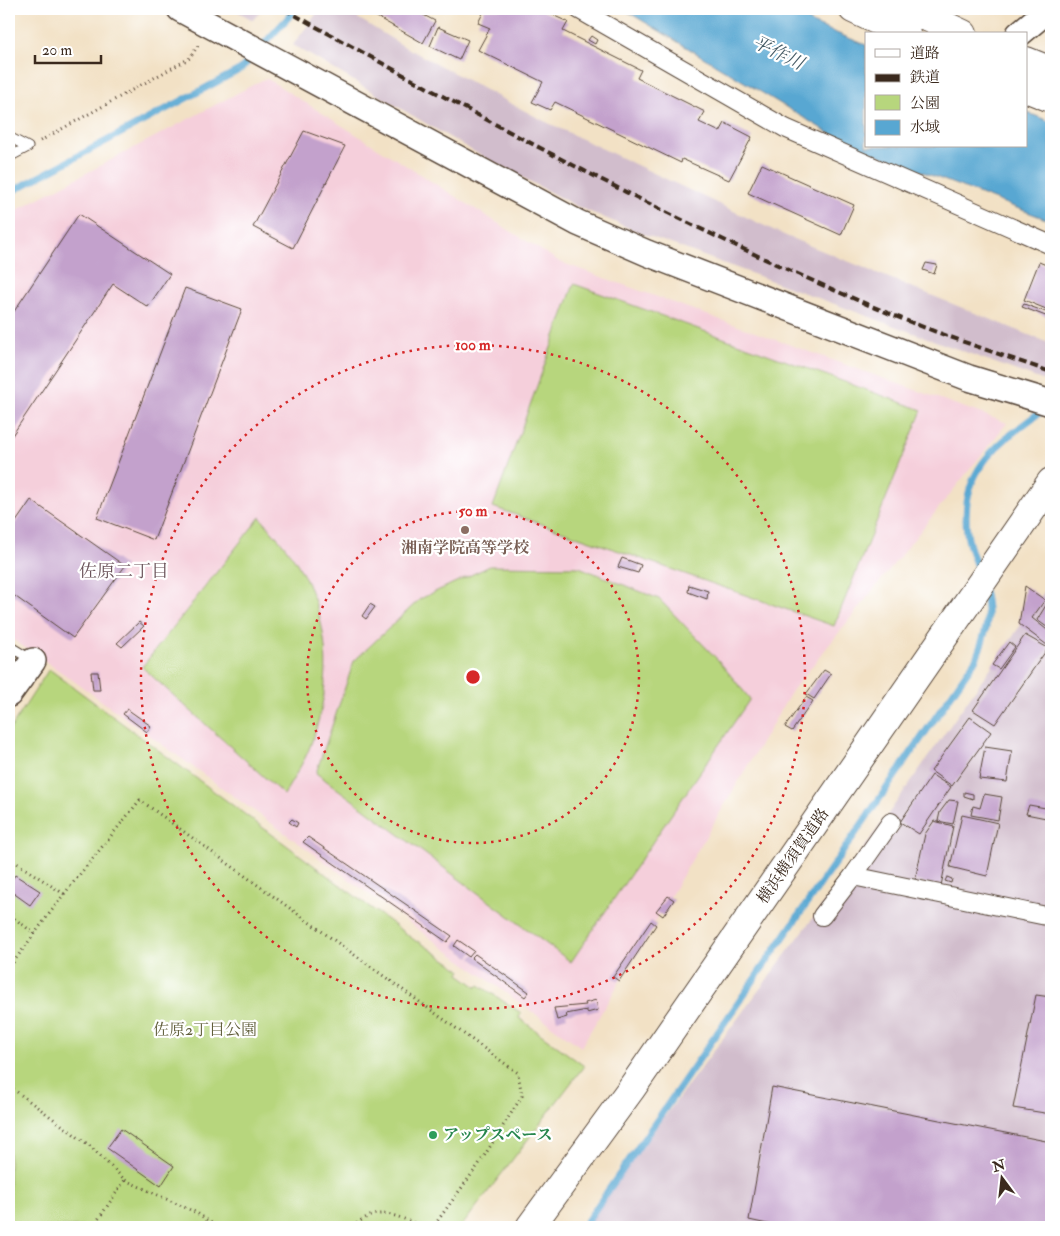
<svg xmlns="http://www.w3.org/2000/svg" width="1060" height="1236" viewBox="0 0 1060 1236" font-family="'IM FELL Double Pica','Noto Serif JP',serif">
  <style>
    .built { fill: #f5cfdb }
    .industrial { fill: #d1bdcc }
    .green { fill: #b7d67d; stroke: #79804e }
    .water { fill: #58a7d2; stroke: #4a6878 }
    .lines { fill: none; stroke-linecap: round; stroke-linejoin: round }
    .stream { stroke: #58a7d2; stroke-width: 7 }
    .building { fill: #c3a1cc }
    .lane-casing { stroke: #564537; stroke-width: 11 }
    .street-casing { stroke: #564537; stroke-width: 20 }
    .secondary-casing { stroke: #564537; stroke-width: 28 }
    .highway-casing { stroke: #564537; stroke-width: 30 }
    .path { stroke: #564537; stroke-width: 3; stroke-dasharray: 1 4; stroke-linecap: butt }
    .lane { stroke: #fff; stroke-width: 9 }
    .street { stroke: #fff; stroke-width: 18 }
    .secondary { stroke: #fff; stroke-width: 25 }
    .highway { stroke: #fff; stroke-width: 28 }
    .rail { stroke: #3b2a1e; stroke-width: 4; stroke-dasharray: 8 4; stroke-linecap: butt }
    .ring { fill: none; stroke: #d62828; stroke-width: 2.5; stroke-dasharray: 2.5 5 }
    .education-dot { fill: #8d6e63; stroke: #fff; stroke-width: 2 }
    .leisure-dot { fill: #2e9e5b; stroke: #fff; stroke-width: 2 }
    .labels { text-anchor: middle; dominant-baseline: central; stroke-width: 4.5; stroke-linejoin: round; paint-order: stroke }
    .education-label { font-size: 16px; font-weight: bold; fill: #785e54; stroke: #fff }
    .street-label { font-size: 16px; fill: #3b2a1e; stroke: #fff }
    .park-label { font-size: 16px; fill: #605e3a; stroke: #fff }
    .leisure-label { font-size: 16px; font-weight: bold; fill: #27864d; stroke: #fff; text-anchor: start }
    .water-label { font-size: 18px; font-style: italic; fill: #475c66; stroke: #fff }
    .neighbourhood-label { font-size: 18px; fill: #6b545b; stroke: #fff }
    .centre { fill: #d62828; stroke: #fff; stroke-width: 2.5 }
    .ring-label { font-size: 15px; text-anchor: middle; font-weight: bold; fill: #d62828; stroke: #fff; stroke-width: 4.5; stroke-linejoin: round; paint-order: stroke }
  </style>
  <rect width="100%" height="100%" fill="#fff"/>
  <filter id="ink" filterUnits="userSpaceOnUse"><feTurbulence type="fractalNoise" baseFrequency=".02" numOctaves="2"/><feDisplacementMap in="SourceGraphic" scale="10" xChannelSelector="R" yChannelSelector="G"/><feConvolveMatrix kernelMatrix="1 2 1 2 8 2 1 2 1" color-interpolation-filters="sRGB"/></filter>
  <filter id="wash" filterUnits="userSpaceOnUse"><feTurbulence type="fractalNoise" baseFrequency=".0096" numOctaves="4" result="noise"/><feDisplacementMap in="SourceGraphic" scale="20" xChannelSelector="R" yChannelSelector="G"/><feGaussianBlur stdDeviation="1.12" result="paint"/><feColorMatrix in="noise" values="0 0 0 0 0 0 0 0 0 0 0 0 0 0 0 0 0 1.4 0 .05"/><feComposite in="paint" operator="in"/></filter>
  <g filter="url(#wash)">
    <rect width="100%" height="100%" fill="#f2e1c5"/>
    <path class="built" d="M266,78L560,262L1007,423L792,691L581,1047L67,676L9,637V214Z"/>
    <path class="industrial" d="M233,9H262L253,20Z
      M320,9H343L405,47L542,120L786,236L1051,344L1050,383L641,233L576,206L471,150L293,45Z
      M1051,582V1227H582L848,871Z"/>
    <path class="green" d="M574,284L922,410L834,626L493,507Z
      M260,517C272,532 288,548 298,565C330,620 334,680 312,741C306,760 293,778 284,795L142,667Z
      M490,566L579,567L659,599L718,660L750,699L571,962L316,773L354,661L420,599Z
      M49,669L417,942L418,941L461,970L459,974L477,987L479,985L521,1013L519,1018L584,1066L461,1227H9V731Z"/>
    <path class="water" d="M623,9H790L814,24L866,45V146H1026V112L1051,122V221L844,142Z"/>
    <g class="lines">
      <path class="stream" d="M9,193L241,69L296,9
        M979,573C975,560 968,546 967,532C959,466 1001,442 1047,407
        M583,1227L976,659C986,633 991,618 984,591"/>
    </g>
    <g id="blocks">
      <path class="building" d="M370,9H412L435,21L423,43L368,12Z
        M485,9H539L568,22L563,31L641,70L637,78L705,112L699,122L720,132L725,123L752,137L729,180L682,159L681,163L555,102L550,110L532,102L543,82L478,50L490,28L478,23Z
        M438,27L468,40L459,60L430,46Z
        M591,36L597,40L595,44L588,40Z
        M304,131L345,146L293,248L253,227Z
        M762,164L854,205L841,235L748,193Z
        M79,214L170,274L148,307L113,284L9,440V319Z
        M1039,262L1051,267V311L1024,300Z
        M926,263L937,265L934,274L923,270Z
        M185,288L242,309L154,540L97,518Z
        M1024,304L1051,314V318L1022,307Z
        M31,500L125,566L73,638L9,592V532Z
        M622,558L641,565L638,573L618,567Z
        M689,585L708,591L707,599L688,592Z
        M1025,586L1045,600L1032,618L1051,633L1047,645L1019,624Z
        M1051,597V630L1037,620Z
        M370,604L375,607L366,619L362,616Z
        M139,622L144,626L122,647L117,643Z
        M1025,635L1048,648L995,724L973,710Z
        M1009,642L1015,647L999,669L992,665Z
        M824,670L831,674L814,699L806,694Z
        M91,672H98L100,690H93Z
        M806,697L813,701L792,731L785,727Z
        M127,709L151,726L147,732L123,714Z
        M970,717L991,732L952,786L931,771Z
        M985,747L1012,751L1007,782L979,779Z
        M932,775L951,787L919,834L900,822Z
        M964,792L973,794V799L964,796Z
        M984,794L1002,797L998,820L971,815L973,806L980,808Z
        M949,800L958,801L953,824L938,821L940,812Z
        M1029,805L1051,809V819L1026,814Z
        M962,815L998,823L987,876L950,867Z
        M292,819L298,823L296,827L289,822Z
        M934,821L953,826L941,886L915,880L925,834Z
        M308,837L452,936L447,942L303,842Z
        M15,875L40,891L30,905L9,890V884Z
        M947,877L952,879L951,883L945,881Z
        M668,896L674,900L663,916L656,911Z
        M651,921L656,925L619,981L613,977Z
        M458,940L474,951L469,957L454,946Z
        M475,954L529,992L525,997L471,958Z
        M1036,995L1051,997V1114L1013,1108Z
        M596,1000L598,1010L587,1013V1010L566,1014L567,1017L557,1020L554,1008L586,1005L585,1003Z
        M772,1087L1051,1142V1227H781L749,1220Z
        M121,1129L174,1166L161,1186L107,1148Z"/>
    </g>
  </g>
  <g filter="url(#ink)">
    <use href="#blocks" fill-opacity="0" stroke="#564537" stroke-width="1"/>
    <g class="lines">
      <g class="lane-casing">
        <path id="lane" d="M9,137L28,147L9,157
          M9,646L32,660"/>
      </g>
      <g class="street-casing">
        <path id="street" d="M578,9L785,128L1051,245
          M891,822L853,876L1051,917
          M822,916L853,876"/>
      </g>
      <g class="secondary-casing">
        <path id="secondary" d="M180,9L578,223L647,253L969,378L1051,403
          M1019,34L1049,9
          M9,694L33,661"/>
      </g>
      <g class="highway-casing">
        <path id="highway" d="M853,9L906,34
          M910,9L963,34
          M1026,61L1051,71
          M1026,88L1051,98
          M530,1227L631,1089L1051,482"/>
      </g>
      <path class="path" d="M40,141L190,58L199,44
        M9,858L64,894L9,968
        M64,894L140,800L518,1073L522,1096L479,1164L433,1227
        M9,910L15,919L35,934
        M9,1086L90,1146L125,1180L197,1213L217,1227
        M93,1227L125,1180
        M353,1227C377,1204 397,1216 423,1227"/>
      <use href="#lane" class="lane"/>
      <use href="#street" class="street"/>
      <use href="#secondary" class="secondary"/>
      <use href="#highway" class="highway"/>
      <path class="rail" d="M284,9C488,122 693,234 910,322C957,340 1004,356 1051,372"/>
    </g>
  </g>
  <g class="ring">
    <circle cx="473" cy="677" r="166"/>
    <circle cx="473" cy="677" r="332"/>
  </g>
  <circle class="education-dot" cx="465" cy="530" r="5"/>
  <circle class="leisure-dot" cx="433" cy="1135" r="5"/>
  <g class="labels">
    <g class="education-label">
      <text x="465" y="548">湘南学院高等学校</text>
    </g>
    <g class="street-label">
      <text transform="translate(793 856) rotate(-55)">横浜横須賀道路</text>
    </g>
    <g class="park-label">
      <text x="205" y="1030">佐原2丁目公園</text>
    </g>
    <g class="leisure-label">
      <text x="443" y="1135">アップスペース</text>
    </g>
    <g class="water-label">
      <text transform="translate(778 53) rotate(26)">平作川</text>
    </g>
    <g class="neighbourhood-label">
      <text x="124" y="571">佐原二丁目</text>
    </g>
  </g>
  <circle cx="473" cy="677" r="8" class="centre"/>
  <g class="ring-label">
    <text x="473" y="350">100 m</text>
    <text x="473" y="516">50 m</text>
  </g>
  <rect width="1060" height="1236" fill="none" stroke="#fff" stroke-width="30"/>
  <rect x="865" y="32" width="162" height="115" fill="#ffffff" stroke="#b1aaa5"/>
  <rect x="875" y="49" width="25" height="8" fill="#ffffff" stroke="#b1aaa5"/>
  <text x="910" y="58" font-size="15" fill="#3b2a1e">道路</text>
  <rect x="875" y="74" width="25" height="8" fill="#3b2a1e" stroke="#b1aaa5"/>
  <text x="910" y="82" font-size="15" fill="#3b2a1e">鉄道</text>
  <rect x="875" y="95" width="25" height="15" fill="#b7d67d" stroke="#b1aaa5"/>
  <text x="910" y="108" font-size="15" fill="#3b2a1e">公園</text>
  <rect x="875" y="120" width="25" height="15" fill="#58a7d2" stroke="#b1aaa5"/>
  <text x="910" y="132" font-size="15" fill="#3b2a1e">水域</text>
  <g transform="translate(1002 1178) rotate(345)" stroke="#ffffff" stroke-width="4" paint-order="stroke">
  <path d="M0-4L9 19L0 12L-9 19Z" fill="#3b2a1e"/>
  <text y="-8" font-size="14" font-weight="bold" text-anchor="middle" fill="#3b2a1e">N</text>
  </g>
  <path d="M35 55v8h66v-8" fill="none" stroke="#3b2a1e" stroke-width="2.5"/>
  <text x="42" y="55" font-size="15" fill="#3b2a1e" stroke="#ffffff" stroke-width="4" paint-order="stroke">20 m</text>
</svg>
